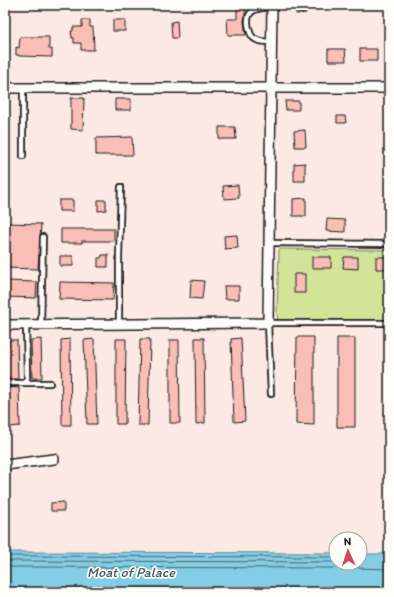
<svg xmlns="http://www.w3.org/2000/svg" width="394" height="597" viewBox="0 0 394 597" font-family="Itim,sans-serif">
  <style>
    .green { fill: #d2e498; stroke: #77805a }
    .water { fill: #84cee5; stroke: #5a8795 }
    .lines { fill: none; stroke-linecap: round; stroke-linejoin: round }
    .shore { stroke: #46636c; stroke-width: 1 }
    .building { fill: #fabeb7; stroke: #1c1c1c }
    .service-casing { stroke: #1c1c1c; stroke-width: 8 }
    .minor-casing { stroke: #1c1c1c; stroke-width: 12 }
    .service { stroke: #fdfcf7; stroke-width: 4.5 }
    .minor { stroke: #fdfcf7; stroke-width: 9 }
    .labels { text-anchor: middle; dominant-baseline: central; stroke-width: 3.5; stroke-linejoin: round; paint-order: stroke }
    .water-label { font-size: 14px; font-style: italic; fill: #405a62; stroke: #fdfcf7 }
  </style>
  <rect width="100%" height="100%" fill="#fce9e4"/>
  <filter id="ink" filterUnits="userSpaceOnUse"><feTurbulence type="fractalNoise" baseFrequency=".025" numOctaves="2"/><feDisplacementMap in="SourceGraphic" scale="8" xChannelSelector="R" yChannelSelector="G"/><feConvolveMatrix kernelMatrix="1 2 1 2 8 2 1 2 1" color-interpolation-filters="sRGB"/></filter>
  <g filter="url(#ink)">
    <path class="green" d="M279,249L389,250V323L278,324L277,313Z"/>
    <path class="water" d="M5,552L336,553V563H360V554H389V592H5Z"/>
    <g class="lines">
      <path class="shore" d="M5,556L336,557
        M5,561L336,562
        M348,563L359,568L389,569
        M5,567L335,568L342,567L348,563"/>
    </g>
    <path class="building" d="M237,5H246L244,22L246,35H228L227,19H237Z
      M296,5H305L306,13L296,14Z
      M82,20H90V27H93L94,50H81V43H74V38H72L71,31H73V27H82Z
      M113,20H125V31H113Z
      M177,21L178,38H172L171,22Z
      M20,37H49V49H52V57L19,56V55H16V47L19,48Z
      M328,49H345L346,61H328Z
      M360,49H377V61H360Z
      M71,98H84L83,130L71,129Z
      M115,99H131V110H115Z
      M285,101H299V110H286Z
      M337,116H345L346,123H337Z
      M219,127H235L236,139H219Z
      M305,130L306,147H295L294,131Z
      M132,137L133,155H96V138Z
      M305,163V181H294V164Z
      M238,185L239,198L224,199L223,186Z
      M306,198V216H293V199Z
      M59,200H73V211H59Z
      M98,200H106V210L98,211Z
      M327,219L345,220V232L326,231Z
      M5,223L41,224L38,269L5,268Z
      M61,229H114V241H82V243H61Z
      M237,235L238,248L225,249L224,236Z
      M102,255H108V267H98V258H101Z
      M60,256H73V266H60Z
      M312,257H331V268H312Z
      M344,257H358V269L343,268Z
      M376,257H389V269H376Z
      M294,274H305V293H294Z
      M191,280L204,281L202,299L190,298Z
      M5,281L37,282L36,298L5,297Z
      M60,282L114,283L113,300L59,299Z
      M224,286H239V299H225Z
      M297,337H314V425L296,424Z
      M195,338H204L205,423L196,424Z
      M241,338L245,421L234,422L231,339Z
      M337,338H355V427H337Z
      M41,339L42,378H32L31,340Z
      M70,339L71,425H62L61,340Z
      M94,339L97,424H87L84,340Z
      M116,339H126L125,424H116Z
      M140,339H150L148,425H138Z
      M8,340H17L18,379H8V376H5V350H8Z
      M170,340H179L180,423H170Z
      M8,387L19,388L20,426L9,427V414H5V389H8Z
      M64,502V511H51V503Z"/>
    <g class="lines">
      <g class="service-casing">
        <path id="service" d="M271,42C266,42 260,42 255,39C251,37 250,33 249,29C244,9 257,8 272,7
          M23,156V88
          M269,243L389,244
          M41,325L43,237
          M119,325V256L121,187
          M5,383H25L27,378L26,325
          M25,383H50
          M271,394L268,323H389"/>
      </g>
      <g class="minor-casing">
        <path id="minor" d="M5,88H389
          M5,325L268,323L272,5
          M5,465L54,459"/>
      </g>
      <use href="#service" class="service"/>
      <use href="#minor" class="minor"/>
    </g>
  </g>
  <g class="labels">
    <g class="water-label">
      <text x="131" y="572">Moat of Palace</text>
    </g>
  </g>
  <rect width="394" height="597" fill="none" stroke="#fdfcf7" stroke-width="20"/>
  <rect x="10" y="10" width="374" height="577" fill="none" stroke="#1c1c1c" stroke-width="1.5" filter="url(#ink)"/>
  <g transform="translate(348 551) rotate(357)"><circle r="19" fill="#fdfcf7" stroke="#a3a29f"/>
  <path d="M0-3L7 15L0 10L-7 15Z" fill="#d1495b"/>
  <text y="-6" font-size="11" font-weight="bold" text-anchor="middle" fill="#1c1c1c">N</text>
  </g>
</svg>
